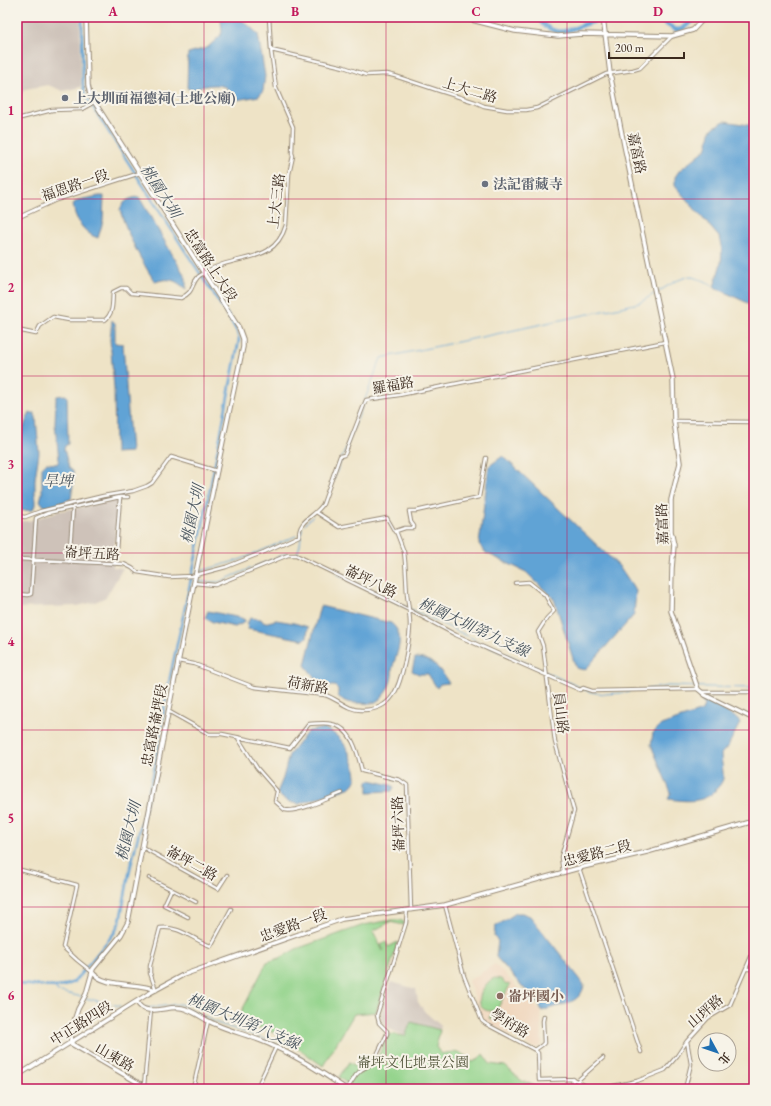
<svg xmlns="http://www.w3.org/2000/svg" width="771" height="1106" viewBox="0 0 771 1106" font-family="'EB Garamond','Noto Serif TC',serif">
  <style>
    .built { fill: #f0d6bc }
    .industrial { fill: #cec2b9 }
    .green { fill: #92d38a; stroke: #667e54 }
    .water { fill: #61a3d5; stroke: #4e667a }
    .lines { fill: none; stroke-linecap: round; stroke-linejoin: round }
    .stream { stroke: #61a3d5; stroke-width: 1 }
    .canal { stroke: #61a3d5; stroke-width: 2.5 }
    .river { stroke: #61a3d5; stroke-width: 4.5 }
    .street-casing { stroke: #948672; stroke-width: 4.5 }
    .secondary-casing { stroke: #948672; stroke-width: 5.5 }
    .street { stroke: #fff; stroke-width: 2.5 }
    .secondary { stroke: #fff; stroke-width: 3.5 }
    .grid { fill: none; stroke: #c2185b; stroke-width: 1; stroke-opacity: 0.55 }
    .worship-dot { fill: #6b7280; stroke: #f7f3e8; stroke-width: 1.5 }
    .education-dot { fill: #8d6e63; stroke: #f7f3e8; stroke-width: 1.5 }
    .labels { text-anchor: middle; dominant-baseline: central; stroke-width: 4; stroke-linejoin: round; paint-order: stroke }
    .street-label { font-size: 14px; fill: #3b2a1e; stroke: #f7f3e8 }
    .worship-label { font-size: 14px; font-weight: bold; fill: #5b616d; stroke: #f7f3e8; text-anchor: start }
    .education-label { font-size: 14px; font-weight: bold; fill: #785e54; stroke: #f7f3e8; text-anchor: start }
    .park-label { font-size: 14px; fill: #515439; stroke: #f7f3e8 }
    .water-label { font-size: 15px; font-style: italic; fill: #48545e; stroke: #f7f3e8 }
    .neatline { fill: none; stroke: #c2185b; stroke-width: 1.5 }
    .grid-label { font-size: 13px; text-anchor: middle; font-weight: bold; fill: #c2185b }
  </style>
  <rect width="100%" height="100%" fill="#f7f3e8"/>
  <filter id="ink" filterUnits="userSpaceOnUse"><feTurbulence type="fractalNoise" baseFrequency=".025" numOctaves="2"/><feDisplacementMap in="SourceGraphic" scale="8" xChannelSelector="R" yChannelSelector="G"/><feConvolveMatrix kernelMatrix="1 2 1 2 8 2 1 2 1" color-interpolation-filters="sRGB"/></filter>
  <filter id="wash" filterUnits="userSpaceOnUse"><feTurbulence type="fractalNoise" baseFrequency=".012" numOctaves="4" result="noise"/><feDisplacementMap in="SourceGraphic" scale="16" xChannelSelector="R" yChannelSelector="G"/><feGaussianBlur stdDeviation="0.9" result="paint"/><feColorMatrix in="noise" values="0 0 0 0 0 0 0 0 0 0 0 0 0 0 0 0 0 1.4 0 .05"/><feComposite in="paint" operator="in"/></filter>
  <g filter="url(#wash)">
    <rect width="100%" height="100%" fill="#eee3c6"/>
    <path class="built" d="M495,964L541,1012L542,1043L539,1047L534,1048L488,1023L483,1018L468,981Z"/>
    <path class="industrial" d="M17,17H80L81,87L63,91L48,85L25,89L17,100Z
      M118,500L113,567L123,568L106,597L95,602L77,606L17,608V521H28L60,511Z
      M391,982L416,989L418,1002L425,1012L441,1026L440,1030L411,1022L405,1036L390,1029L382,1022L380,1016Z"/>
    <path class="green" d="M392,920H400L404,922V925L390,922L373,931L383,951V949L381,945L386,942L388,947L398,942L376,1012L354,1014L323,1066L278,1034L237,1020L267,962L280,958L296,949L364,925Z
      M495,978L501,979L506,985L507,984L510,985L492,1019L489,1018L493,1011C469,1012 482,982 495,978Z
      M411,1022L440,1030L436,1047L441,1054C455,1051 462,1051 472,1062L477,1060L483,1054L490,1064L505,1066L522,1081L536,1086V1089H353L339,1077L349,1062L363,1070L374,1064L389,1034L405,1036Z"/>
    <path class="water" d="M224,17H237L247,24L258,34L265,76L263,91L259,96L231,101L228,99L227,88C217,82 202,86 192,90L187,88L188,53L207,48L220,36L222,32L221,20Z
      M725,121L754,126V306L714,287L721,263L722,250L719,237L675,186V177L679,171L706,149C713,131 704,131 725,121Z
      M99,196H104L103,221L98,238C84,234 74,218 73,204L78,200Z
      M139,197L186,278V289C175,280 170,277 155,282C140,259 128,236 120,210C123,201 129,198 139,197Z
      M112,320L115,323V343L123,344L131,452L115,453L114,388L110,339Z
      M65,395L67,396L68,444L65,446L64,449L69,468L73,471L74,479L71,499L60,503L59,506L45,507L40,501L42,493V467L46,463L57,464L59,460L55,424L56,399L57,396Z
      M30,413H34L36,417L39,453L35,479V505L33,510L17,511V448L26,421Z
      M503,456L620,567L636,591L634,615L585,670L576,668L554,599L526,572L486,553L479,544L489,466Z
      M320,606L391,623C407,636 396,653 392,670C394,680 384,701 372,703C368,704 363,703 359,703C351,703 345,703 338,696V689L335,686H325L319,683L305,665Z
      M208,611L241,618L245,620L243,623L235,627L213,622L205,618Z
      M250,618L261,619L264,623L276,620L294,623L308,627L307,637L304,640L253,630L248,629L247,624Z
      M415,658C435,659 439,669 449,683L440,684L437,688L428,674H419L412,671Z
      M700,696L738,719L740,723L728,746L721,754C721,761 724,772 723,779C722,783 718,787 716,790C703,804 685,801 668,799L671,793L651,745L653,733L661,725L702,711L704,705Z
      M324,728C330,731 335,734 340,739C348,747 357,768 356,780C355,783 353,785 351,787L299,804C290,803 283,800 277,793L283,778L289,755L308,731Z
      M370,780L391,785L394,787L392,791L368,792V781Z
      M516,913H522L530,916L580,979L584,985C581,1005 559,1004 542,1011L540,1006L496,957L498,941L494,937L495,927Z"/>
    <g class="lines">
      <path class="stream" d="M656,293L676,281L689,276L705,281L714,287
        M365,399L381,358L496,334L639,303L654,294
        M333,481L364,402
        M305,524L313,516
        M297,554L300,545L302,528
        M198,572L242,559L296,536
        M335,573L478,641L579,687C594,696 612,694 629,692
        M192,574L193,573
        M190,581H192
        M196,582H219L285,554H288
        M648,689L668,686L754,688
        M56,987L57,991L82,997
        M85,998L120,1006
        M145,1007L148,1008L180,1004L217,1023L268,1040L305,1059L350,1089"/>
      <path class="canal" d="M17,984L56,987L64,986L74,982L115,932L120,921L130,869L155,766L167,691L205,514L239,340L237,332L230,319L182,246L85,95L83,85L82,17"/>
      <path class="river" d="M536,17C558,41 565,30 592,22C604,19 617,18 629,17
        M646,17L658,19L676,30L682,29L698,17"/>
    </g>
  </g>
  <g filter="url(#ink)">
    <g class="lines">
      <g class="street-casing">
        <path id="street" d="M271,50L344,67L366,75L387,74L395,76L437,90L475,102L484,106L507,110H526L537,108L606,74L633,70L640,68L672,36
          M17,119L52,110L82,109L94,102
          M17,218L56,200L140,173
          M17,330L36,334L40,326L53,317L69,320H105C114,313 112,302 113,292L121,288H126L131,293L181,298C195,291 190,286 198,277C200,275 203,274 206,272C235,253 274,266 286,225L289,174L293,156L292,153L293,127L276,88L271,50L269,17
          M674,421L754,422
          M17,516L25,517L41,511L103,496L133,491L147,486L152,483L171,457L217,471
          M396,531L405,528H414V526L411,522L409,511H416L479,497L486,458
          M17,559L124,564L132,568L137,572L169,577L192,576L226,567L264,552L299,536C299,519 315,517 323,504L340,456L344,455L345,454L366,400L399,395L665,342
          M69,562L73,507
          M115,564L120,497
          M194,583L215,585L288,555H296L409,610L456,635L580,690L583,688L592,691L698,689
          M515,583L529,582L545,595L554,611L547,618L538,632L543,646L555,742L574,811L561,857L563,872
          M17,594L28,595L31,594L36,518L48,513L120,497H128
          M178,661L194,664L254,687L325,695C338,699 347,710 361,710C394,711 399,686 405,661C407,649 410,637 410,625C410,615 408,604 407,594C406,580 406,566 404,552L396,531L395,532L387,518L339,527L316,512
          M702,692H754
          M168,711L209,734H222L290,748L309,724C316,724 324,722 331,724C352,727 358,754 362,771L400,780L407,785L411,910
          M238,738L257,768L277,791L275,801L285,810C297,813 329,798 342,793
          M142,847L218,889L227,875
          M579,868L641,1052
          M17,869L77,885L63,947L77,960L92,972
          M149,878L196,902
          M171,890L164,905L188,917
          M445,905L464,976L482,1021L486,1024L535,1050L538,1053L539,1080L573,1079L591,1089
          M747,969H754
          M156,990L150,973V966L160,928C179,925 195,941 211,946L231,909
          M535,1050L542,1045L544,1043L543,1021L544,1016
          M577,1081L603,1058
          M144,1086L151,1010
          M193,1089L208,1021
          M261,1089L259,1084L260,1081L276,1047
          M329,1089H331
          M347,1089L356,1075L361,1070L373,1063L387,1034V1031L379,1023L377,1015L406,923L407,910
          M572,1089L573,1079
          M599,1089L637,1081L665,1070L677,1056L687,1041
          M685,1089L691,1064L687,1041L708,1018L730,1005L754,950"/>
      </g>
      <g class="secondary-casing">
        <path id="secondary" d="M86,17L88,85L90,95L239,328L243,339V347C202,538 164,730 128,922L121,935L93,969L86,994L78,1009L75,1018L70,1043L149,1089
          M460,17L515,31L558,36L581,34L672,36L693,30L705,17
          M603,17L610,73L624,145L673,379L674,421L680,463L671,500V531L674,545L672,568L671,611L698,689L705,695L754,719
          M92,972C104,988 138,982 156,990
          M137,1002C145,1018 167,1005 182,1008C193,1010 204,1020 215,1024C232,1032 252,1036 269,1044C296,1056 322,1072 346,1089
          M17,1076L148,994L183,975L342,919L445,905L579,868L647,852L754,821"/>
      </g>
      <use href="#street" class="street"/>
      <use href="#secondary" class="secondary"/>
    </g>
  </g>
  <path class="grid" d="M204,17V1089M386,17V1089M567,17V1089M17,199H754M17,376H754M17,553H754M17,730H754M17,907H754"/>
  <g class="worship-dot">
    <circle cx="65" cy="98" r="4"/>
    <circle cx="485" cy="184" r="4"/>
  </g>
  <circle class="education-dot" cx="500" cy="996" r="4"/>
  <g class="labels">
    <g class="street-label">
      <text transform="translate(470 90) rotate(17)">上大二路</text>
      <text transform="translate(637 153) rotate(78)">嘉富路</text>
      <text transform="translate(75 185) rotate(-19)">福恩路一段</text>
      <text transform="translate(276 201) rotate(-83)">上大三路</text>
      <text transform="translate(211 265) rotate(57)">忠富路上大段</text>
      <text transform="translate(393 385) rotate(-10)">羅福路</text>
      <text transform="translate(662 524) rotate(-92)">嘉富路</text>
      <text transform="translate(92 553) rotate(3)">崙坪五路</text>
      <text transform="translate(371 581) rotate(26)">崙坪八路</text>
      <text transform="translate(308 685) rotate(10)">荷新路</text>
      <text transform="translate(561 713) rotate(83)">員山路</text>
      <text transform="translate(154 725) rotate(-79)">忠富路崙坪段</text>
      <text transform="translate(398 824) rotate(-92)">崙坪六路</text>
      <text transform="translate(597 853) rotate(-14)">忠愛路二段</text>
      <text transform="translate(192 863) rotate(29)">崙坪二路</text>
      <text transform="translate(293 925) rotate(-20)">忠愛路一段</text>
      <text transform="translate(705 1011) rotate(-41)">山坪路</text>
      <text transform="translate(81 1023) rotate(-32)">中正路四段</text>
      <text transform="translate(510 1023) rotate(31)">學府路</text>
      <text transform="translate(115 1057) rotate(30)">山東路</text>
    </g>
    <g class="worship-label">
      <text x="73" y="98">上大圳面福德祠(土地公廟)</text>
      <text x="493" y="184">法記雷藏寺</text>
    </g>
    <g class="education-label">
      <text x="508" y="996">崙坪國小</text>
    </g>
    <g class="park-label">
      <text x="413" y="1062">崙坪文化地景公園</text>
    </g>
    <g class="water-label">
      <text transform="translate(161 191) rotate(57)">桃園大圳</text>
      <text x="58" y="480">旱埤</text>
      <text transform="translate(192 514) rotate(-78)">桃園大圳</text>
      <text transform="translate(474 627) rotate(25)">桃園大圳第九支線</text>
      <text transform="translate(128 831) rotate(-76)">桃園大圳</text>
      <text transform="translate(244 1021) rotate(23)">桃園大圳第八支線</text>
    </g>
  </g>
  <rect width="771" height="1106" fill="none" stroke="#f7f3e8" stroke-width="44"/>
  <g transform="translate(717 1052) rotate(130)"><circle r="19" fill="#f7f3e8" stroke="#aca397"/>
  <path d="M0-3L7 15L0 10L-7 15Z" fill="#1f6fb2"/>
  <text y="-6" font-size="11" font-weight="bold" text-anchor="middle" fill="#3b2a1e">北</text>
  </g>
  <path d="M609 52v6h75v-6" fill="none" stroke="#3b2a1e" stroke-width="2"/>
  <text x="615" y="52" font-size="12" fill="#3b2a1e" stroke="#f7f3e8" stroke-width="3" paint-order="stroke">200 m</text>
  <rect x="22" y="22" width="727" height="1062" class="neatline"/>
  <g class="grid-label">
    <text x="113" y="16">A</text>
    <text x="295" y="16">B</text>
    <text x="476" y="16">C</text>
    <text x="658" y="16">D</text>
    <text x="11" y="115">1</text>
    <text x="11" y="292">2</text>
    <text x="11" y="469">3</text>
    <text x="11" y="646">4</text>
    <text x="11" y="823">5</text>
    <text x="11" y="1000">6</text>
  </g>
</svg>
